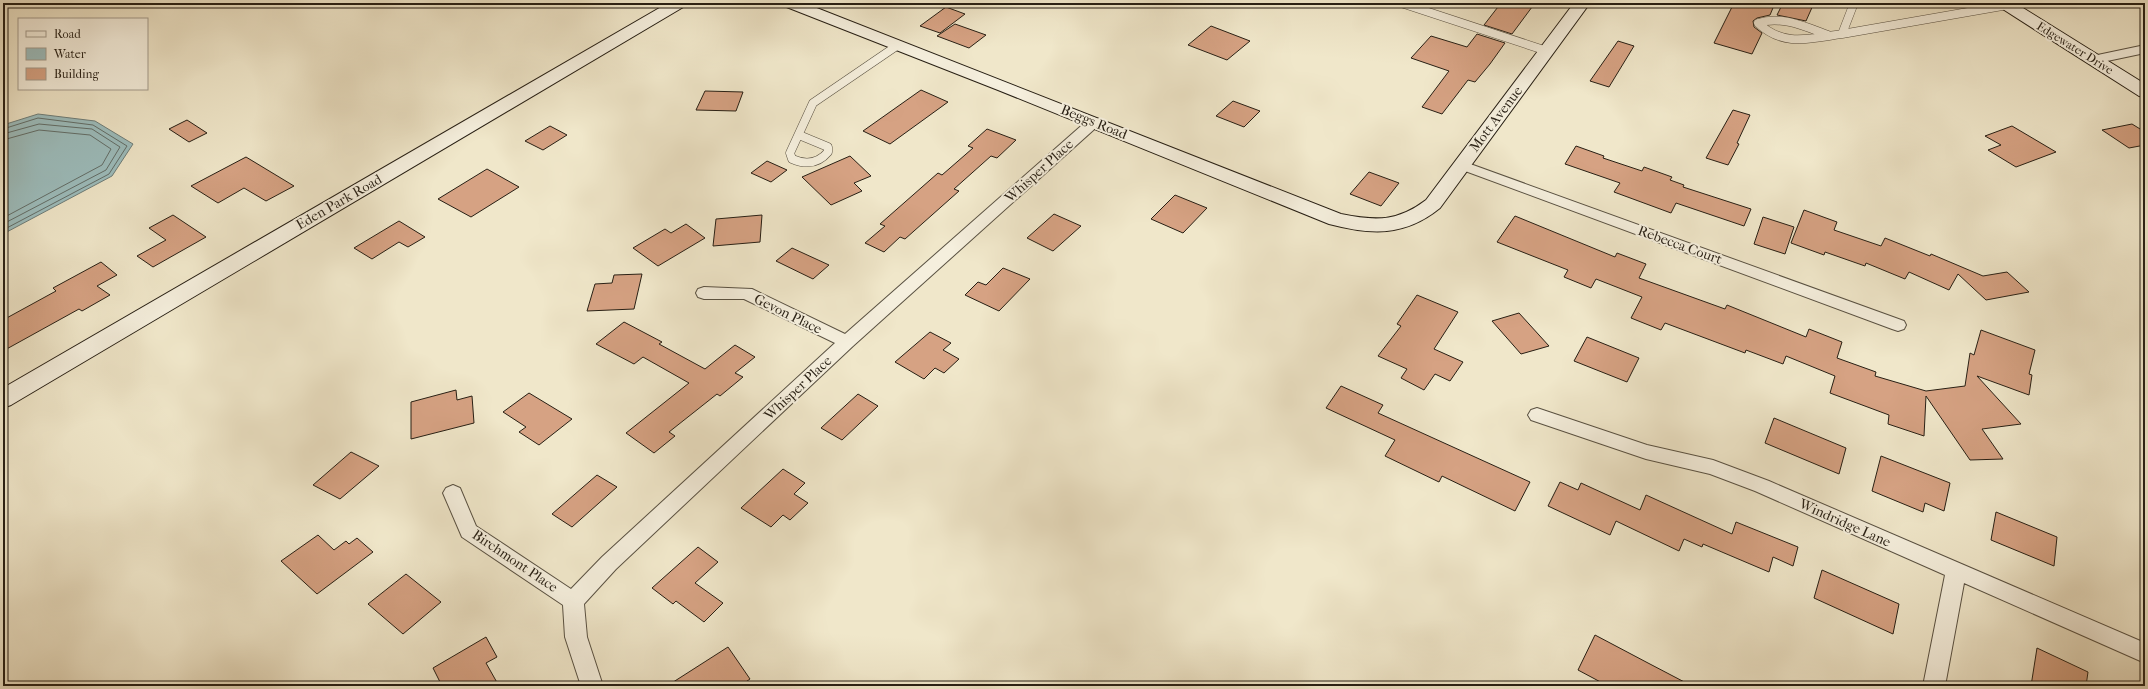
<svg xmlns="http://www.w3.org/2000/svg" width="2148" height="689" viewBox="0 0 2148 689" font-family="'IM FELL French Canon',serif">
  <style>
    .water { fill: #9dbebe; stroke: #6e7e7a }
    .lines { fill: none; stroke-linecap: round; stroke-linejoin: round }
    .shore { stroke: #626e69; stroke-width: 1 }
    .building { fill: #d6a283; stroke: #271f14 }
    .lane-casing { stroke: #595142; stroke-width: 9 }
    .street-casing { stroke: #595142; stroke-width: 2 }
    .secondary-casing { stroke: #271f14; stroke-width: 2 }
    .lane { stroke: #f5efdd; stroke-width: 8 }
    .street { fill: #f5efdd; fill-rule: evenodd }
    .secondary { fill: #f5efdd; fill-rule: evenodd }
    .labels { text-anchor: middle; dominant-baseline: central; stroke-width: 4; stroke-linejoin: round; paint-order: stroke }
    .far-street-label { font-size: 12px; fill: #271f14; stroke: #f5efdd }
    .street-label { font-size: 14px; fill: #271f14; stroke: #f5efdd }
  </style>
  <rect width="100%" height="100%" fill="#f0e7ca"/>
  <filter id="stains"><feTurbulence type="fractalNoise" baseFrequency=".005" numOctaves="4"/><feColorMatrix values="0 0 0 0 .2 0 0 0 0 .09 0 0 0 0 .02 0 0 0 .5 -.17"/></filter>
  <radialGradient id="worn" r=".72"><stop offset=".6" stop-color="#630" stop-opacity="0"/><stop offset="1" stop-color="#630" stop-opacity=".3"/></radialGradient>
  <path class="water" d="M38,114L95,121L133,144L112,176L3,234V125Z"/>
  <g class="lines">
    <path class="shore" d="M3,129L38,118L93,125L127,146L109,174L3,230
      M3,134L39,124L92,129L120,147L106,170L3,224
      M3,140L39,130L90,135L111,149L102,165L3,218"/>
  </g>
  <path class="building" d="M1501,3H1535L1512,34L1484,25Z
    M1734,3H1775L1770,15L1757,18L1753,21L1754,27L1762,33L1752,54L1714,43Z
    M1783,3H1814L1806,21L1777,15Z
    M946,7L965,14L940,33L920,26Z
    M955,24L986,35L969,48L937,36Z
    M1211,26L1250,41L1227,60L1188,45Z
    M1477,34L1505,43L1490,64L1475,82L1468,80L1442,114L1422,107L1449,71L1411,58L1431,36L1467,47Z
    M1618,41L1634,46L1609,87L1590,81Z
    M921,90L948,102L890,144L863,131Z
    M705,91L743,92L736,111L696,110Z
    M1233,101L1260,111L1244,127L1216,116Z
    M1733,110L1750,115L1737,143L1739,144L1728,165L1706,158Z
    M187,120L207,133L189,142L169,129Z
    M2132,124L2145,132V145L2129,148L2102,130Z
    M550,126L567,135L543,150L525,141Z
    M2012,126L2056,152L2016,167L1988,150L2001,145L1985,136Z
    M987,129L1016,140L997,158L991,156L954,189L959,191L905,239L900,237L884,252L865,243L885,226L880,224L938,173L942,175L973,148L968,146Z
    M1576,146L1604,156L1603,158L1642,171L1644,167L1672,177L1670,180L1684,185L1683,187L1751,209L1744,226L1676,203L1671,213L1614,192L1620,183L1565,164Z
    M850,156L871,176L854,183L862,191L831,205L802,177Z
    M246,157L294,186L266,201L244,188L218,203L191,186Z
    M767,161L787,170L771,182L751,173Z
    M487,169L519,187L471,217L438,199Z
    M1369,172L1399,183L1381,206L1350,194Z
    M1175,195L1207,208L1183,233L1151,219Z
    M1804,210L1837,222L1834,230L1881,246L1885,238L1930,256L1931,254L1983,276L2007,272L2029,292L1986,300L1958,274L1949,290L1909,272L1905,279L1866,263L1865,266L1825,252L1824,255L1791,243Z
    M1054,214L1081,226L1053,251L1027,238Z
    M173,215L206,237L153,267L137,256L166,240L149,228Z
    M762,215L760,242L713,246L716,219Z
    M1515,216L1615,257L1617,253L1646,264L1639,278L1725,309L1727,305L1806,337L1809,329L1842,342L1837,358L1876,372L1875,376L1926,391L1965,386L1970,353L1974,355L1981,330L2035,350L2029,374L2032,375L2029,395L1977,376L2021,424L1982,429L2003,459L1970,460L1926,396L1924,436L1888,424L1889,415L1830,393L1835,376L1786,356L1783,364L1746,350L1745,353L1665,323L1661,330L1631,318L1642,297L1596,279L1591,288L1564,277L1568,270L1497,242Z
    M1763,217L1794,227L1785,254L1754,244Z
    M399,221L425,237L408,247L399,242L372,259L354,248Z
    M686,224L705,238L658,266L633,248L665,229L671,233Z
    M792,248L829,265L813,279L776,261Z
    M101,262L117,275L97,286L110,295L82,311L79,309L3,351V320L56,291L53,288Z
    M1003,268L1030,279L999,311L965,295L978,282L986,285Z
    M642,274L634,309L587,311L595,284L612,283L614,275Z
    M1417,295L1458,312L1434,349L1463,362L1450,381L1435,374L1424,390L1401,378L1407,369L1378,356L1401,326L1397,324Z
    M1519,313L1549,346L1521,354L1492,321Z
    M624,322L662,342L659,344L705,369L735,345L755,357L735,373L743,377L720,396L717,394L669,432L675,436L654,453L626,433L689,383L643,357L634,364L596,344Z
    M930,332L951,343L943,350L959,359L944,373L935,368L924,379L895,362Z
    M1587,337L1639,358L1627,382L1574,361Z
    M1341,386L1383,405L1378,413L1530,482L1515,511L1442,476L1439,482L1385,456L1395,440L1326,408Z
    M456,390L457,400L472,396L474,423L411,439V402Z
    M529,393L572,419L539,445L519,432L526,427L503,412Z
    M858,394L878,406L842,440L821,428Z
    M1774,418L1846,448L1839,474L1765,443Z
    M351,452L379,466L340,499L313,485Z
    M1881,456L1950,483L1944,511L1925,503L1923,512L1872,491Z
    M783,469L805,483L794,494L808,503L790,520L783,515L771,527L741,508Z
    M597,475L617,487L572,527L552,514Z
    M1560,482L1578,490L1581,483L1640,510L1646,495L1732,534L1736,522L1798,547L1793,566L1773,557L1769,572L1703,544L1702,547L1684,539L1679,551L1616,521L1610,535L1548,506Z
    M1996,512L2057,537L2054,566L1991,540Z
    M318,535L334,550L346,541L349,544L357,538L373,552L317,594L281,561Z
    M698,547L718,562L695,583L723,603L704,622L676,601L673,604L652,588Z
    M1822,570L1899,604L1893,634L1814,598Z
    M406,574L441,602L403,634L368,604Z
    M1595,635L1648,663L1692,686H1608L1578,670Z
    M486,637L497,657L486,663L499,686H442L433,668Z
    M728,647L750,679L740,686H667Z
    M2037,648L2088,672L2086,686H2031Z"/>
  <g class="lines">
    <g class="lane-casing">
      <path id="lane" d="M1401,3L1547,51
        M1854,3L1842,34L2008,5
        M1828,35C1806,27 1781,15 1758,23C1784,48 1811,38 1842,34
        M799,135L828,147V152C818,164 806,165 792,159L790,153L813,103L898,45"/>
    </g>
    <g class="street-casing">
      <path id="street" d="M2145,45V53L2093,64L2086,60L2088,57Z
        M1094,118L1099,119L1101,122L1099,125L853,346L616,569L584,604L587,637L603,686H581L565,637L563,605L462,537L443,493L446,488L453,485L460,488L476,526L571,589L602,557L835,343L744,299H704L698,297L696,293L698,289L704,287L752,289L845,334L1089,119Z
        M1462,161L1904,321L1906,325L1904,329L1898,331L1892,329L1457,168L1455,165L1457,162Z
        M1537,408L1647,445L1713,460L1769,481L2145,643V663L1964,583L1945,686H1923L1945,575L1755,491L1710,474L1646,459L1531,420L1528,415L1531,410Z"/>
    </g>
    <g class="secondary-casing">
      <path id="secondary" d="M668,3H687L685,6L11,405L3,408V388Z
        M782,3H804L1341,214C1376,221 1397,222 1426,200L1574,3H1590L1440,208C1404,237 1371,235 1329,224L998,90L784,6Z
        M1996,3H2015L2145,84V97L2139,96L1998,6Z"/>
    </g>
    <use href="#lane" class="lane"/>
    <use href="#street" class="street"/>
    <use href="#secondary" class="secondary"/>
  </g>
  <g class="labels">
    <g class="far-street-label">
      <text transform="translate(2075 48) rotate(32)">Edgewater Drive</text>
    </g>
    <g class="street-label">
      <text transform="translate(1496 119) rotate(-53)">Mott Avenue</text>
      <text transform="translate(1094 122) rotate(22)">Beggs Road</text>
      <text transform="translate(1039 171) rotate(-42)">Whisper Place</text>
      <text transform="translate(339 202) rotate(-30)">Eden Park Road</text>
      <text transform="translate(1680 245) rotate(20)">Rebecca Court</text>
      <text transform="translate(788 314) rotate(26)">Gevon Place</text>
      <text transform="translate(798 388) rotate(-43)">Whisper Place</text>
      <text transform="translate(1845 523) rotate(24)">Windridge Lane</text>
      <text transform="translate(515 561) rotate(34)">Birchmont Place</text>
    </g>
  </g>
  <rect width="2148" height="689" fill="none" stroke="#f0e7ca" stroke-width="16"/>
  <rect x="4" y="4" width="2140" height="681" fill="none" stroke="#271f14" stroke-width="2"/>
  <rect x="8" y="8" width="2132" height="673" fill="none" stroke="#271f14"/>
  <rect x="18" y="18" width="130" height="72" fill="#f5efdd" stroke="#a39c8d"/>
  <rect x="26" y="31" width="20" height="6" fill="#f5efdd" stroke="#a39c8d"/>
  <text x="54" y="38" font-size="12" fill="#271f14">Road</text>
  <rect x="26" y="48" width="20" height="12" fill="#9dbebe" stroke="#a39c8d"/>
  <text x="54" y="58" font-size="12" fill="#271f14">Water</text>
  <rect x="26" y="68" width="20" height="12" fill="#d6a283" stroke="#a39c8d"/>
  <text x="54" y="78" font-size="12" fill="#271f14">Building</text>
  <rect width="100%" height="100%" filter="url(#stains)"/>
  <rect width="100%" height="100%" fill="url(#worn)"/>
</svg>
